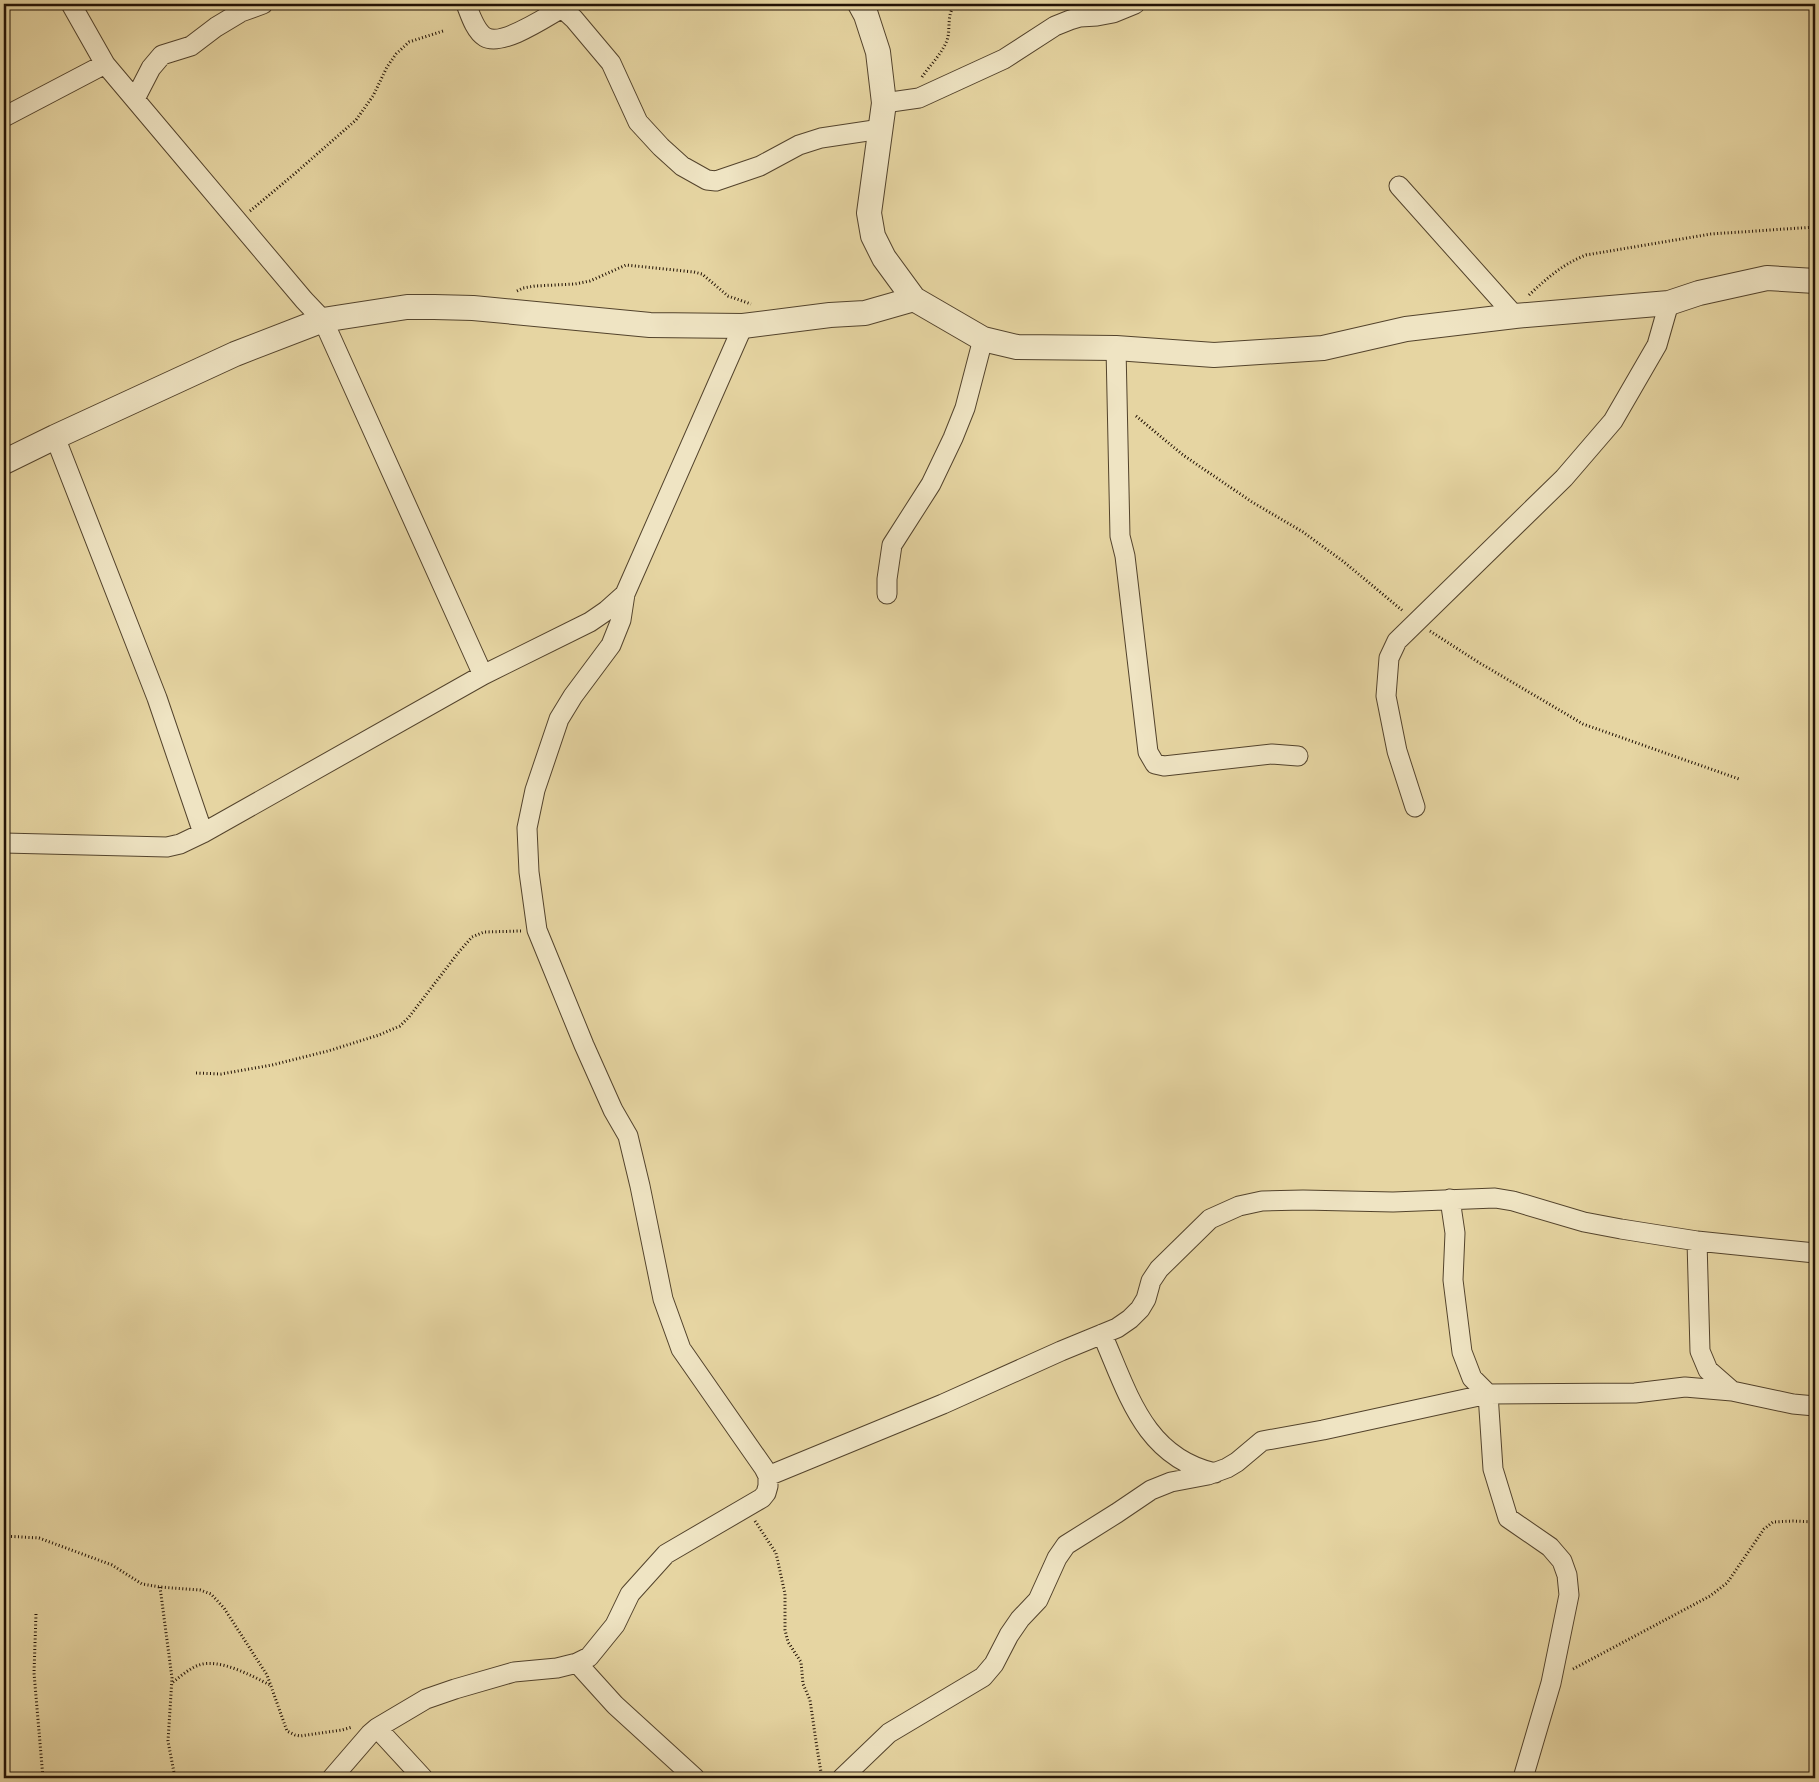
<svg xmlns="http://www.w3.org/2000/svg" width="1819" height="1782" viewBox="0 0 1819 1782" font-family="'Libre Caslon Text',serif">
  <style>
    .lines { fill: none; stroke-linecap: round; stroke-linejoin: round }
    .minor-casing { stroke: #53432c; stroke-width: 21 }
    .tertiary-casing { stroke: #53432c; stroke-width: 26 }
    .path { stroke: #221205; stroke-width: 3; stroke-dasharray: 1 2.5; stroke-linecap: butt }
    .minor { stroke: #efe4c3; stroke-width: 19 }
    .tertiary { stroke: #efe4c3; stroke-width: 24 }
  </style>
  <rect width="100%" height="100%" fill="#e6d5a2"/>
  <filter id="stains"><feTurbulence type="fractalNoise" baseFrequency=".004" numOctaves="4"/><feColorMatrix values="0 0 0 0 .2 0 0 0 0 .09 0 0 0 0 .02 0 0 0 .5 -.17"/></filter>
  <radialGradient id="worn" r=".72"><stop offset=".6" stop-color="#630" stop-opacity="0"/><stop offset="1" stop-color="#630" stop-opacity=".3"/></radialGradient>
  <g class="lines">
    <g class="minor-casing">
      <path id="minor" d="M71,4L105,64L304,300L323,320L483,675
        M466,4C470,14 475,31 485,37C502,47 546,17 562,8L574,19L611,63L638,122L661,147L682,166L707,180L716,181L760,166L799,145L821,138L881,129
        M135,99L151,68L162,55L191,46L216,27L241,12L263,4
        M884,103L919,98L1004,59L1055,26L1070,20L1080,17L1097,16L1113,13L1135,4
        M4,117L105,64
        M1399,186L1515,316
        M1116,348L1120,536L1125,556L1148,752L1155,764L1164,766L1272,754L1298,756
        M55,437L157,698L203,833
        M887,594V579L892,545L931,484L953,438L965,408L983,339
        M1415,807L1397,751L1386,696L1389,658L1397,641L1564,478L1613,421L1657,345L1669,303
        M4,843L167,847L180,844L203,833L483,675L590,622L606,611L625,594
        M1450,1199L1455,1233L1453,1280L1462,1352L1472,1378L1488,1394L1493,1469L1508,1518L1550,1547L1562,1561L1567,1575L1569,1595L1551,1683L1523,1778
        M1697,1241L1700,1351L1708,1370L1732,1391L1793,1404L1815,1406
        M1102,1334C1128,1393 1144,1457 1215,1473
        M768,1476L943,1404L1061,1351L1117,1328L1130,1319L1140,1309L1146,1299L1151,1281L1159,1269L1210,1219L1239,1206L1262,1201L1303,1200L1393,1202L1495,1198L1513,1201L1584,1222L1621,1229L1697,1241L1815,1253
        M577,1663L615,1705L695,1778
        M377,1728L423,1778
        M332,1778L370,1734L377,1728L426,1699L455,1689L514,1672L557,1668L577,1663L589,1657L615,1625L630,1594L666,1554L762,1498L766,1493L768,1486V1476L764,1468L681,1349L663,1299L640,1186L628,1136L613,1110L584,1045L537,930L529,872L527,828L535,790L559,719L573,696L611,645L621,620L625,594L743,326
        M842,1778L889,1733L983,1677L994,1664L1009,1635L1020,1619L1038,1600L1057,1558L1066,1545L1117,1513L1151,1490L1171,1482L1208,1475L1227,1468L1237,1462L1262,1441L1323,1430L1488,1394L1635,1393L1685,1387L1732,1391"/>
    </g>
    <g class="tertiary-casing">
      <path id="tertiary" d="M860,4L866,15L878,52L884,103L869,213L873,236L884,258L914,299L983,339L1017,347L1116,348L1214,355L1323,348L1406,329L1515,316L1669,303L1699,293L1767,278L1815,281
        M4,462L55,437L235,354L323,320L342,317L407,307H434L473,308L650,325L743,326L830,315L865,313L914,299"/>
    </g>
    <path class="path" d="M922,77C930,65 944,52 948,37C950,26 947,12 956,4
      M250,211L292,176L356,120L373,96L387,67L396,54L409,42L443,31
      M517,291L523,288L535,286L575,284L590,281L626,265L694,272L702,274L728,296L751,304
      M1529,295C1547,278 1563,264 1586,255L1711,234L1815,227
      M1136,416L1183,455L1252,502L1303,532L1344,562L1403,611
      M1430,631L1478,662L1583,724L1739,779
      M196,1073L221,1074L272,1065L328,1051L379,1035L400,1026L409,1017L458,953L472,937L484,932L521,931
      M755,1521L776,1553L785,1594V1630L788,1642L801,1662L803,1684L810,1700L817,1748L821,1772L825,1777
      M4,1536L39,1538L112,1565L142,1584L160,1587L200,1590L211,1594L224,1608L267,1675L287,1731L295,1735L300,1736L342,1730L352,1727
      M160,1587L172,1678L168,1741L175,1778
      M36,1614L34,1673L43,1778
      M1573,1669L1710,1596L1727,1583L1764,1529L1773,1522L1793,1521L1815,1522
      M173,1682C181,1676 190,1668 199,1665C220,1658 252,1676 270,1685"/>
    <use href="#minor" class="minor"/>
    <use href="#tertiary" class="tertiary"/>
  </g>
  <rect width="1819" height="1782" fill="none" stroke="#e6d5a2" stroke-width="20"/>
  <rect x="5" y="5" width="1809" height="1772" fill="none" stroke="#221205" stroke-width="2.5"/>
  <rect x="10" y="10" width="1799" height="1762" fill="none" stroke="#221205"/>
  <rect width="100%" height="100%" filter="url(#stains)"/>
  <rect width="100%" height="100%" fill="url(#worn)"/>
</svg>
